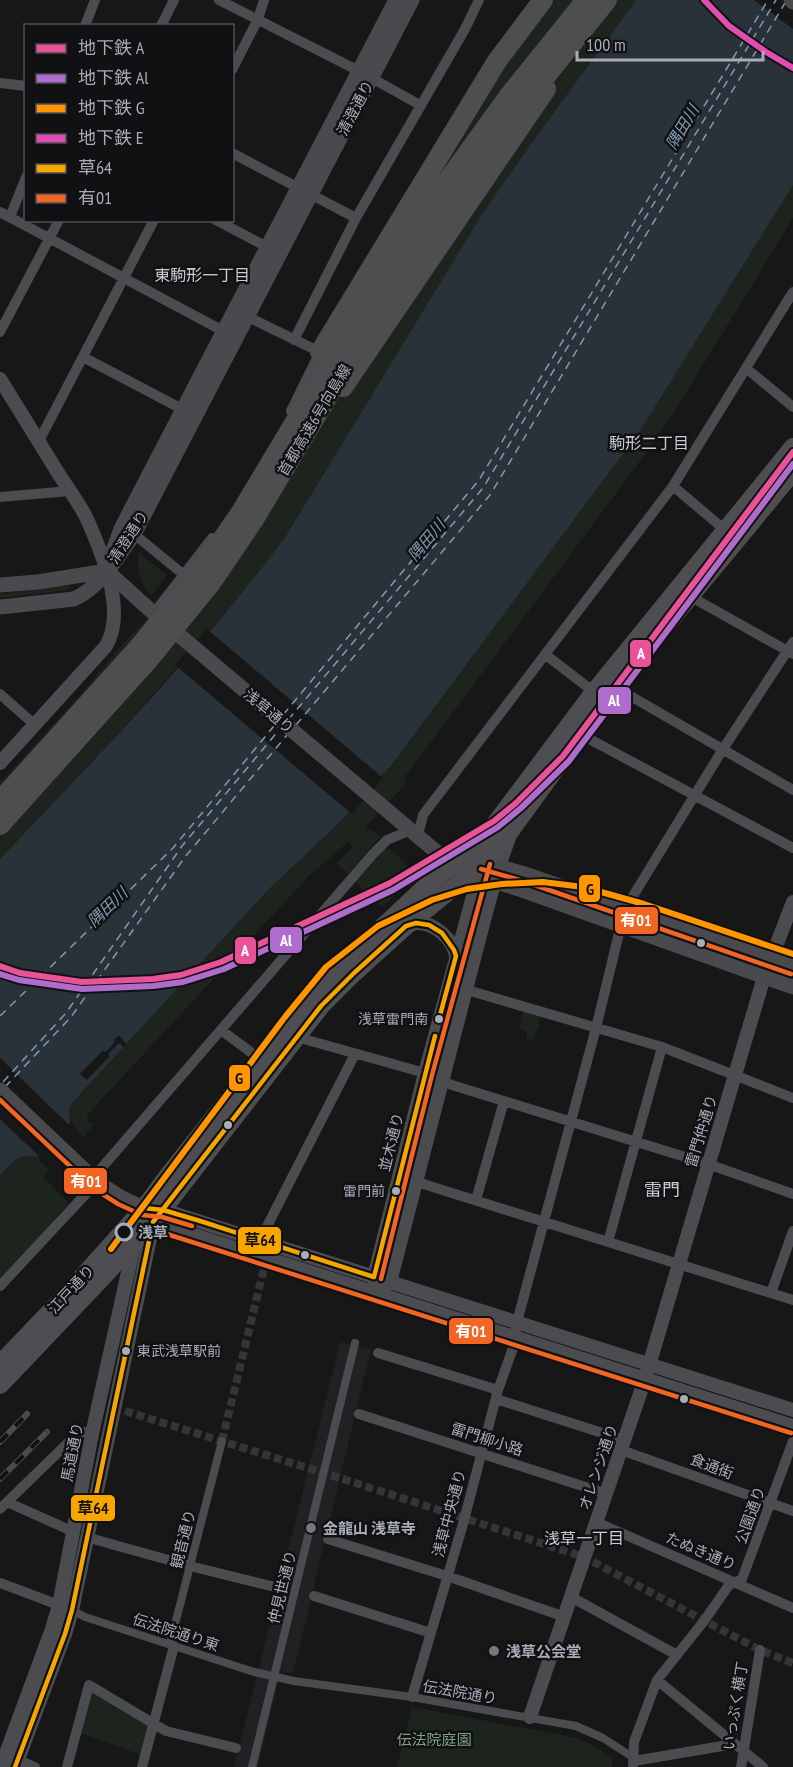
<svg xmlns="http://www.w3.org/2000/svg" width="793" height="1767" viewBox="0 0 793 1767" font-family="'PT Sans Narrow','Noto Sans JP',sans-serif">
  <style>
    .built { fill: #212123 }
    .green { fill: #1d241e }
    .water { fill: #2a3239 }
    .pier { fill: #171717 }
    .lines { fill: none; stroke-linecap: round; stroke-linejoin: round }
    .ferry { stroke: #7f9bb3; stroke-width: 1.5; stroke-dasharray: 8 6; stroke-linecap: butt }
    .pedestrian-tunnel { stroke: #343537; stroke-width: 8; stroke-dasharray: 8 4; stroke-linecap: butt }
    .pedestrian { stroke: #4b4c50; stroke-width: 8 }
    .minor { stroke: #4b4c50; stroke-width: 10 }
    .tertiary { stroke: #4b4c50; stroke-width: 14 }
    .secondary { stroke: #4a4a4e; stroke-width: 15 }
    .trunk { stroke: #4e4e52; stroke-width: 18 }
    .motorway { stroke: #4e4e51; stroke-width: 20 }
    .rail-casing { stroke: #4b4c4f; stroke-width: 6 }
    .rail { stroke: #111113; stroke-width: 4; stroke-dasharray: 11; stroke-linecap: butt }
    .motorway-bridge { stroke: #4e4e51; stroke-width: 20 }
    .bus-1-casing { stroke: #111113; stroke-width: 9 }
    .bus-2-casing { stroke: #111113; stroke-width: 9 }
    .bus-1 { stroke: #f7a600; stroke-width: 4.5 }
    .bus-2 { stroke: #f26522; stroke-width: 4.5 }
    .metro-1-casing { stroke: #111113; stroke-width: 10 }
    .metro-2-casing { stroke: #111113; stroke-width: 10 }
    .metro-3-casing { stroke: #111113; stroke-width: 10 }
    .metro-4-casing { stroke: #111113; stroke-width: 10 }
    .metro-1 { stroke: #e85298; stroke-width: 6 }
    .metro-2 { stroke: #b06ccc; stroke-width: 6 }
    .metro-3 { stroke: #ff9500; stroke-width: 6 }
    .metro-4 { stroke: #e24db1; stroke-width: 6 }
    .bus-dot { fill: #a8adb8; stroke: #111113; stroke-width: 2 }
    .stop-dot { fill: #111113; stroke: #a8adb8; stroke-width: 3 }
    .poi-dot { fill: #757880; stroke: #111113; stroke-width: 2 }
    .labels { text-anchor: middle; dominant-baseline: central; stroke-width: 5; stroke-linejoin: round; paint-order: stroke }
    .bus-label { font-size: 14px; fill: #a8adb8; stroke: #111113; text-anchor: end }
    .street-label { font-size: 15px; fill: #a8adb8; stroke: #111113 }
    .stop-label { font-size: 15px; font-weight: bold; fill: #a8adb8; stroke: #111113; text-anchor: start }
    .poi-label { font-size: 15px; font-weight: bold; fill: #a8adb8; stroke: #111113; text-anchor: start }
    .park-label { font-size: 15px; fill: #7fa381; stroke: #111113 }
    .water-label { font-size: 16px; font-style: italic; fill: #7f9bb3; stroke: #111113 }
    .neighbourhood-label { font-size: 16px; fill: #c9ccd4; stroke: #111113 }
    .quarter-label { font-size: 18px; fill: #c9ccd4; stroke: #111113 }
    .line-badge { stroke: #111113; stroke-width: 2 }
    .badge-label { font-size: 16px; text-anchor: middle; font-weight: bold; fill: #fff }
    .pale-badge-label { font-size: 16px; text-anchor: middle; font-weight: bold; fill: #111 }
  </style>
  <rect width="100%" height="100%" fill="#171717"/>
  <path class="built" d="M340,1342L371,1349L293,1673L281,1671L258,1767H234Z"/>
  <path class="green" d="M537,0H636L536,137L379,383L284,539L253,581L110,743L0,859V783L73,703L127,639L172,594L218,534Z
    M793,185V218L678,406L635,468L404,778L407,782L366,827V833L370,829L380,836L379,838L348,874L336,863L353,847L349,841L310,875L88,1114L87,1120L94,1125L83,1137C74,1127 65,1118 71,1104L267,891L340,822L393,763L640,431Z
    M139,552L167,575L152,595C139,585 136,567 139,552Z
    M69,585L70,589L62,591L0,598V594Z
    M386,848H389L403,861L410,872L409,884L381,907L354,880Z
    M523,1012L541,1016L534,1041L526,1039L527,1031L519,1029Z
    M25,1155L39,1157V1160L50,1170L43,1177L69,1203L0,1282V1176L18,1157Z
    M91,1689L151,1725L144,1756L81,1733Z
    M412,1707L577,1738L596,1747L613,1758L612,1767H397Z"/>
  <path class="water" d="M636,0H793V185L640,431L393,763L340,822L267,891L71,1104L69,1111L70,1123L39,1157C15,1154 16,1159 0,1176V859C98,756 198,653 284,539L483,213L536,137Z"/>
  <path class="pier" d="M754,0H793V29Z
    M207,629L383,778L352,814L208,693L209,691L207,692L175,665Z
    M119,1035L126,1044L124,1047L119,1043L108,1054L110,1056L87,1080L80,1074L103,1051L106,1052L115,1042L114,1040Z
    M0,1058L71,1127L42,1159L0,1119Z"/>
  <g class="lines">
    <path class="ferry" d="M283,715L479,480L768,0
      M288,720L483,488L776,0
      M296,725L490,495L785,3
      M0,1016L173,848L274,726
      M3,1082L66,1013L182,846L279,730
      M5,1087L71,1017L185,857L287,735"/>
    <path class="pedestrian-tunnel" d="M125,1411L343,1479L584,1557L760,1650L793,1663
      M222,1441L264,1268"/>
    <path class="pedestrian" d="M72,1610L85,1617L254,1672L294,1681L412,1697L576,1726L603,1738L634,1758
      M170,1644L222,1441
      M252,1767L355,1343"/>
    <path class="minor" d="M219,0L359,71L420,105
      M85,26L95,0
      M161,26L174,0
      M232,70L258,19L264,0
      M0,83L26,86
      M232,153L356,218
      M0,212L227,333
      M10,217L26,177
      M216,220L267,247
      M242,314L320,352L291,411
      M0,332L59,220
      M294,340L356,218L465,29L479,0
      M83,357L182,409
      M746,368L793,407
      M39,441L154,220
      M673,486L725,530
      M0,497L70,491
      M134,534L184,575
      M686,594L793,654
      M154,613L212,538
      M546,655L594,692
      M615,687L793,790
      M0,694L35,725
      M580,734L793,848
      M418,835L423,815L673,486L793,292
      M625,909L723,749L793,642
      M467,990L662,1047L793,1098
      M221,1030L260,1059
      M293,1036L425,1073L452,1085L708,1164L793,1194
      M92,1179L372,855L387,840L411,830
      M417,1182L793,1300
      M476,1200L504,1101
      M260,1240L355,1054
      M608,1242L662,1047
      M0,1286L97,1182
      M771,1293L793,1231
      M378,1353L498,1390
      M496,1399L624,1440
      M359,1414L607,1494
      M621,1450L793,1511
      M7,1502L74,1532
      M0,1509L77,1434L84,1432L92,1434
      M596,1522L793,1608
      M86,1537L190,1566L275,1587
      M328,1539L447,1576L565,1617
      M0,1583L64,1607
      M314,1596L431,1633
      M571,1597L677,1655
      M657,1680L763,1767
      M412,1697L463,1524L498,1390L513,1348L517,1322L596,1028L621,925
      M10,1761L18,1760L35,1767
      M634,1761L734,1744
      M67,1767L89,1685L166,1731L236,1748
      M142,1767L174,1646
      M633,1767L634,1742L657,1680L704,1621L729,1585L742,1579L793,1441
      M741,1767L760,1650"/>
    <path class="tertiary" d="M0,379C20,411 40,444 60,476C69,490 80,504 87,519C102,553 127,611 106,646L0,763
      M406,926C407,926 415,923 416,923C434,922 453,939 456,956
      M155,1209L163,1210L793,1410
      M153,1222L793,1426
      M375,1284L374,1277L425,1073L481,867
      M385,1286L390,1282L484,920L499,866L510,835
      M530,1717L645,1379L764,977L793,902
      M1,1767L52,1629L59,1605L92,1434L135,1241
      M15,1767L65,1634L72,1610L153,1224"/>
    <path class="secondary" d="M791,0L793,2
      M111,556L121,529L127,517L396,0
      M107,571L160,619L452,865L470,874L519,889L793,987
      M0,585L38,582L107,571
      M0,607L74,599C101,587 117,557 134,534L412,0
      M472,859L525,874L793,967
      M0,1090L97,1182L122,1198L144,1208"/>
    <path class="trunk" d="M0,1364L67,1294L144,1208L166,1178L260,1059L313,995L343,964L423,889L452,865L495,824L594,692L793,447
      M0,1385L102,1278L153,1222L321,1006L354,973L406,926L470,874L509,833L615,687L793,472"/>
    <path class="motorway" d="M320,352L497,61L543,0
      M343,387L546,89"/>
    <g class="rail-casing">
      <path id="rail" d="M0,1442L27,1414
        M0,1479L47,1432"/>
    </g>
    <use href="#rail" class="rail"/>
    <path class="motorway-bridge" d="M0,801L139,647L199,573L241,512L401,245L508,97L586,0
      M0,825L150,658L211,583L253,521L413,254L521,107L607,0"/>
    <g class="bus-1-casing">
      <path id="bus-1" d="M144,1208L163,1210L197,1220L374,1277
        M374,1277L435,1036
        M15,1767L65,1634L72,1610L153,1222L321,1006L354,973L406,926L416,923L429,925L442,933L454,950L456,956L439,1019"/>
    </g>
    <g class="bus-2-casing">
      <path id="bus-2" d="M481,869L523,881L791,974
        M0,1100L93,1188L118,1204L142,1215L162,1217L192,1226
        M151,1229L791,1433
        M381,1279L432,1075L490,864"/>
    </g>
    <use href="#bus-1" class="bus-1"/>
    <use href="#bus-2" class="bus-2"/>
    <g class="metro-1-casing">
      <path id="metro-1" d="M0,966L20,973L82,982L153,979L181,975L221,962L390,883L494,821L516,803L563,756L793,452"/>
    </g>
    <g class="metro-2-casing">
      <path id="metro-2" d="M0,974L19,980L82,989L153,986L183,982L224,969L393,890L498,827L521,808L569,761L793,464"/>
    </g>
    <g class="metro-3-casing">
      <path id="metro-3" d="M111,1249L285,1017L326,967L378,926L432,900L467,889L502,884L543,882L583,887L644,904L793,954"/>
    </g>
    <g class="metro-4-casing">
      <path id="metro-4" d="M704,0L729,26L766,52L793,68"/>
    </g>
    <use href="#metro-1" class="metro-1"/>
    <use href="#metro-2" class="metro-2"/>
    <use href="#metro-3" class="metro-3"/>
    <use href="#metro-4" class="metro-4"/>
  </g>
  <g class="bus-dot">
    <circle cx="701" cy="943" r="5"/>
    <circle cx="439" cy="1019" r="5"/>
    <circle cx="228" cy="1125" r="5"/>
    <circle cx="396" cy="1191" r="5"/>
    <circle cx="305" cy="1255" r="5"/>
    <circle cx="126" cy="1351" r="5"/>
    <circle cx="684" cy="1399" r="5"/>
  </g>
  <circle class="stop-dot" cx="124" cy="1232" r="8"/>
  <g class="poi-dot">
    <circle cx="311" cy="1528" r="6"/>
    <circle cx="494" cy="1651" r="6"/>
  </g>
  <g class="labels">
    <g class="bus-label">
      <text x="428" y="1019">浅草雷門南</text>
      <text x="385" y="1191">雷門前</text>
      <text x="137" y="1351" text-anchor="start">東武浅草駅前</text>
    </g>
    <g class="street-label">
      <text transform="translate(355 108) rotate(-62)">清澄通り</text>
      <text transform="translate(314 420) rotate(-59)">首都高速6号向島線</text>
      <text transform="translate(128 537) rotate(-57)">清澄通り</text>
      <text transform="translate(269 711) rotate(40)">浅草通り</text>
      <text transform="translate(701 1131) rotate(-73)">雷門仲通り</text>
      <text transform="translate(391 1142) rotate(-76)">並木通り</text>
      <text transform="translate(71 1289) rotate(-47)">江戸通り</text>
      <text transform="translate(487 1439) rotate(18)">雷門柳小路</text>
      <text transform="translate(72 1452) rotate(-79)">馬道通り</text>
      <text transform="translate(712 1466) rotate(21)">食通街</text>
      <text transform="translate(598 1467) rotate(-71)">オレンジ通り</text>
      <text transform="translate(449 1513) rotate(-75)">浅草中央通り</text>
      <text transform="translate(750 1515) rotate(-70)">公園通り</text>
      <text transform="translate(183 1539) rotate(-76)">観音通り</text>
      <text transform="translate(701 1551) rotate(23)">たぬき通り</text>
      <text transform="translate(282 1587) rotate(-76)">仲見世通り</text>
      <text transform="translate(176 1632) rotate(18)">伝法院通り東</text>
      <text transform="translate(460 1692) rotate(10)">伝法院通り</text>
      <text transform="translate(735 1706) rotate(-81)">いっぷく横丁</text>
    </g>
    <g class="stop-label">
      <text x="138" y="1232">浅草</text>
    </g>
    <g class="poi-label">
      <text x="323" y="1528">金龍山 浅草寺</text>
      <text x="506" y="1651">浅草公会堂</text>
    </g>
    <g class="park-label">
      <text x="434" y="1739">伝法院庭園</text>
    </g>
    <g class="water-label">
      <text transform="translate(682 127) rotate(-59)">隅田川</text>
      <text transform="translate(426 540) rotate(-50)">隅田川</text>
      <text transform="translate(107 907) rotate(-44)">隅田川</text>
    </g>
    <g class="neighbourhood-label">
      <text x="202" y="275">東駒形一丁目</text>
      <text x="649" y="443">駒形二丁目</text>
      <text x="584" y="1538">浅草一丁目</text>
    </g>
    <g class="quarter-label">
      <text x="662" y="1189">雷門</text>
    </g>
  </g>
  <g class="line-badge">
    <rect x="629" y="639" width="23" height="29" rx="6" fill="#e85298"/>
    <rect x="597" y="686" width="35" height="29" rx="6" fill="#b06ccc"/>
    <rect x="578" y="874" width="23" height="29" rx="6" fill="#ff9500"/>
    <rect x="614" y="906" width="45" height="29" rx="6" fill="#f26522"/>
    <rect x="269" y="926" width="34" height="28" rx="6" fill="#b06ccc"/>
    <rect x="234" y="936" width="23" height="29" rx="6" fill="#e85298"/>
    <rect x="228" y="1064" width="23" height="28" rx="6" fill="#ff9500"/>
    <rect x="63" y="1167" width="45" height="28" rx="6" fill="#f26522"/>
    <rect x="237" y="1226" width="45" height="29" rx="6" fill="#f7a600"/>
    <rect x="448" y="1317" width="46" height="28" rx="6" fill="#f26522"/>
    <rect x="70" y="1494" width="46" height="28" rx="6" fill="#f7a600"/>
  </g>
  <g class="badge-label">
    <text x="641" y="659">A</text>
    <text x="614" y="706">Al</text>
    <text x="636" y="926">有01</text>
    <text x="286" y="946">Al</text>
    <text x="245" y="956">A</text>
    <text x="86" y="1187">有01</text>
    <text x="471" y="1337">有01</text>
  </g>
  <g class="pale-badge-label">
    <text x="590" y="895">G</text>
    <text x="239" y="1084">G</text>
    <text x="260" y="1246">草64</text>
    <text x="93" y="1514">草64</text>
  </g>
  <rect x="24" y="24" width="210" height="198" fill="#111113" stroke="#4d4f55" stroke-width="1.5"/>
  <rect x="36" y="44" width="30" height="9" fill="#e85298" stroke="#4d4f55" stroke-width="1.5"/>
  <text x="78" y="54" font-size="18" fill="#a8adb8">地下鉄 A</text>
  <rect x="36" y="74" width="30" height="9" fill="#b06ccc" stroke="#4d4f55" stroke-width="1.5"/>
  <text x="78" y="84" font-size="18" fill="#a8adb8">地下鉄 Al</text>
  <rect x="36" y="104" width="30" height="9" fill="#ff9500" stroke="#4d4f55" stroke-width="1.5"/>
  <text x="78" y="114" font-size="18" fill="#a8adb8">地下鉄 G</text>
  <rect x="36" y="134" width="30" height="9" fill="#e24db1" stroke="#4d4f55" stroke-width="1.5"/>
  <text x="78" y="144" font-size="18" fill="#a8adb8">地下鉄 E</text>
  <rect x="36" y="164" width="30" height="9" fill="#f7a600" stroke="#4d4f55" stroke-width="1.5"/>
  <text x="78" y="174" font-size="18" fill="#a8adb8">草64</text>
  <rect x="36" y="194" width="30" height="9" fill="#f26522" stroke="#4d4f55" stroke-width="1.5"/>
  <text x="78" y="204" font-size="18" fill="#a8adb8">有01</text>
  <path d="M577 51v9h186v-9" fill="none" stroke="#a8adb8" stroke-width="3"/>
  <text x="586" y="51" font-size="18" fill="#a8adb8" stroke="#111113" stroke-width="4.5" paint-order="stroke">100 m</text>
</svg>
